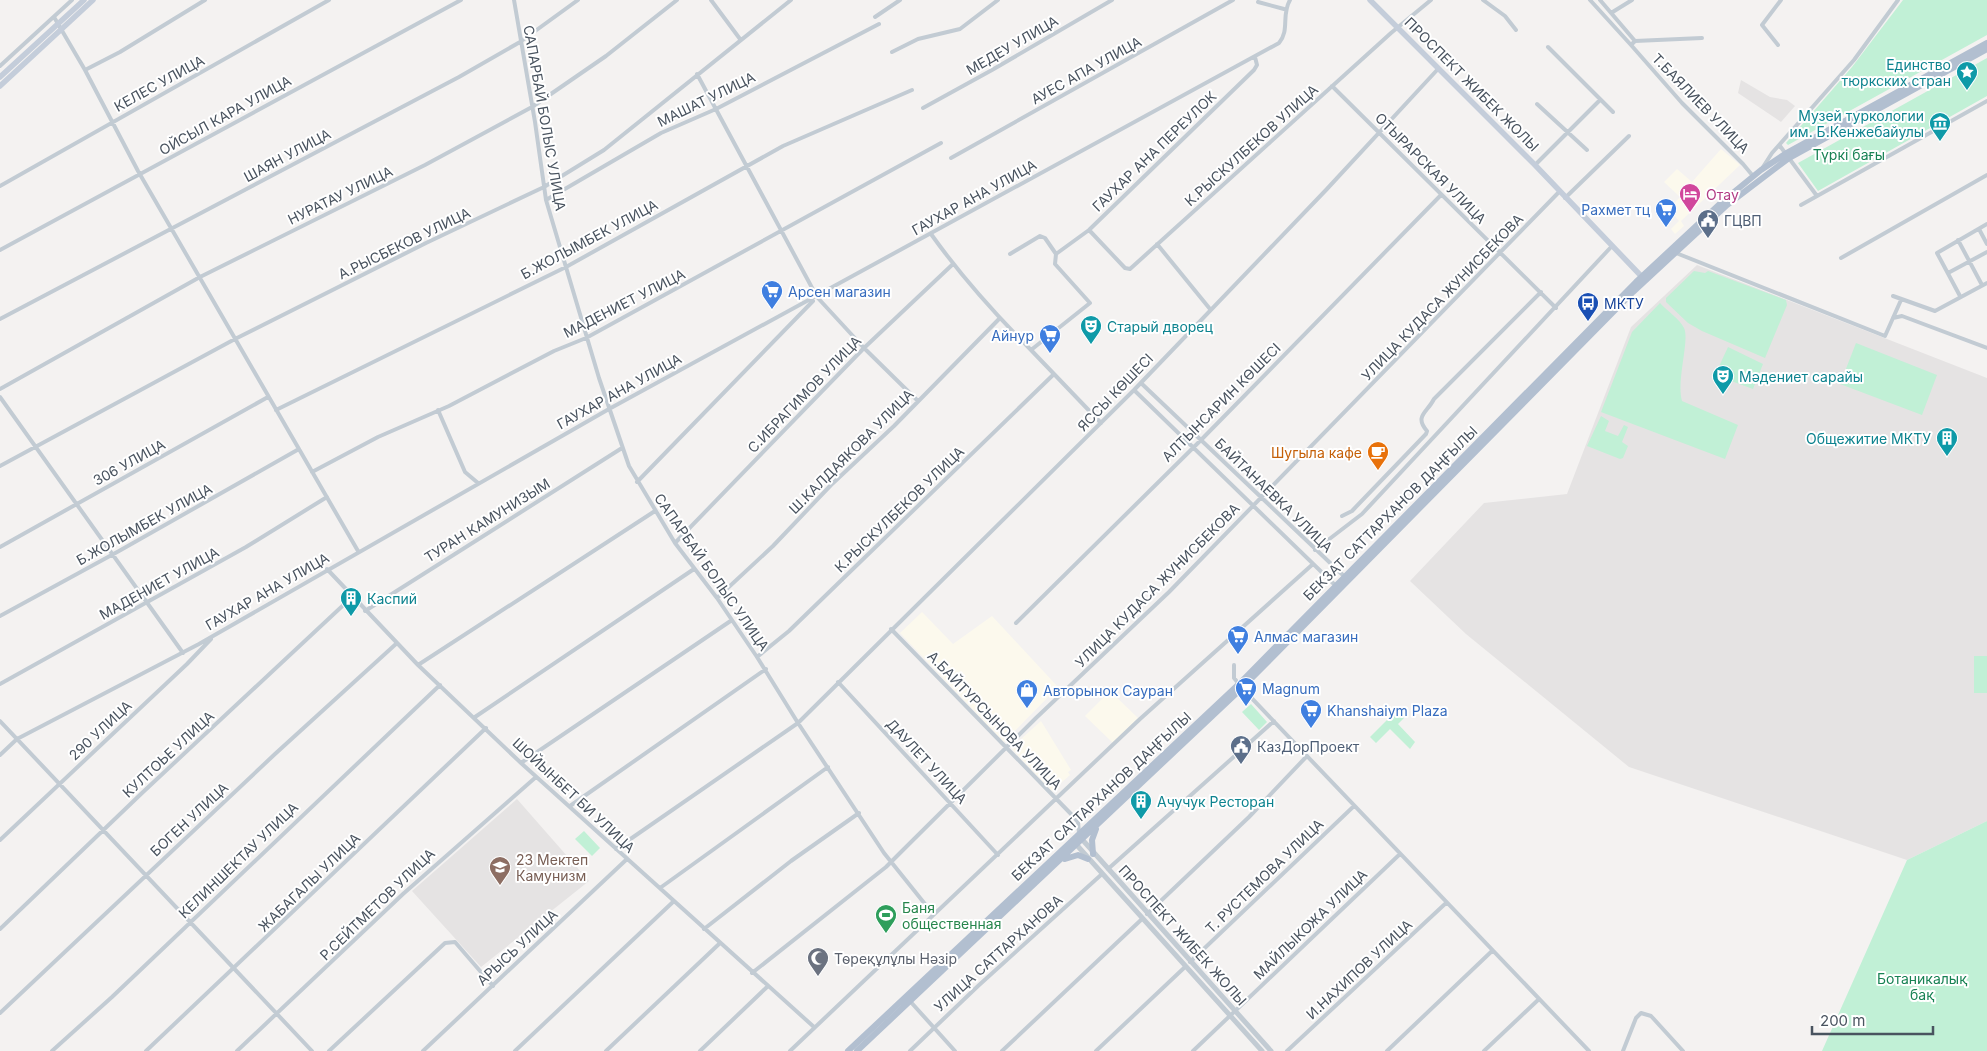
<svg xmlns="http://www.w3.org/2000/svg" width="1987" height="1051" viewBox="0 0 1987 1051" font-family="Inter,sans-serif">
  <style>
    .commercial { fill: #fcf9ed }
    .education { fill: #e5e3e3 }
    .green { fill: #c1f0d6 }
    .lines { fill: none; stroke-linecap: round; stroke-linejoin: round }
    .minor { stroke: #c2cbd3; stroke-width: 4 }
    .tertiary { stroke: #c2cbd3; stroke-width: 5 }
    .secondary { stroke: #c4cdda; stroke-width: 5.5 }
    .primary { stroke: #b2bfd0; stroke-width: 6 }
    .labels { text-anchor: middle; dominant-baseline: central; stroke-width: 4; stroke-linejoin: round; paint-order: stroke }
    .street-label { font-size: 14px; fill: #49535f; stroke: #fff }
    .culture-label { font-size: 14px; fill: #0d838f; stroke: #fff; text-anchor: start }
    .park-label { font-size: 14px; fill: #188254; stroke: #fff }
    .hotel-label { font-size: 14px; fill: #b23c85; stroke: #fff; text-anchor: start }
    .shop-label { font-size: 14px; fill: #366cbe; stroke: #fff; text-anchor: start }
    .service-label { font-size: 14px; fill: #4e5e75; stroke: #fff; text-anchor: start }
    .transit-label { font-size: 14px; fill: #164399; stroke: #fff; text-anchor: start }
    .food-label { font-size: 14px; fill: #c56008; stroke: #fff; text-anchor: end }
    .education-label { font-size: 14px; fill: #785e54; stroke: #fff; text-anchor: start }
    .leisure-label { font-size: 14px; fill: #27864d; stroke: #fff; text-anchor: start }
    .worship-label { font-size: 14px; fill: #5b616d; stroke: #fff; text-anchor: start }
  </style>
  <rect width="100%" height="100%" fill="#f4f2f1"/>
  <path class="commercial" d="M1721,149L1740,165L1681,221L1684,226L1675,234L1671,229L1679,221L1669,209L1680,197L1664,182L1677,169L1692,182Z
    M922,612L953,644L992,616L1058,687L1004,742L900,633Z
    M1110,691L1138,718L1113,743L1085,716Z
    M1041,721L1071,770L1068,772L1070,775L1052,791L1011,748Z"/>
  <path class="education" d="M1741,80L1770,97L1787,100L1795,106L1781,122L1738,93Z
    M1697,265L1987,378V821L1907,860L1629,767L1466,634L1410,581L1484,503L1567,494L1631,327Z
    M517,799L589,881L481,967L412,891Z"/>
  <path class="green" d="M1903,0H1987V35L1788,145L1786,143L1852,67Z
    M1987,58V96L1818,191L1798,163Z
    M1694,271L1705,273L1708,271L1786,300L1787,305L1765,358L1702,331L1688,323L1666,302V298Z
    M1660,303C1667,311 1680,319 1684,328C1690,340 1676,380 1682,401L1738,425L1725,459L1601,412L1632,332Z
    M1856,343L1937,375L1922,415L1840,384Z
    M1728,347L1763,364L1753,389L1715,375Z
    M1601,416L1609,421L1605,431L1618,436L1624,425L1628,427L1622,442L1628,446L1623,458L1620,459L1587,446Z
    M1974,656H1987V693H1974Z
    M1251,704L1267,722L1259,730L1242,712Z
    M1398,709L1405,717L1398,724L1415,742L1410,749L1390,729L1376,743L1370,737Z
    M1987,821V1051H1822L1907,860Z
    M584,831L600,848L592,856L575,839Z"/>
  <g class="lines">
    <path class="minor" d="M514,0L535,122L546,200L599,378L629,466L675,543L717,598L757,657L798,723L884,853L933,914
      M711,0L740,39
      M1483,0L1505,16L1516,30
      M1590,0L1631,45
      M1600,0L1635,41L1631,45L1682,103L1743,164L1753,176
      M1258,2L1284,9
      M1611,13L1632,0
      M54,17L85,70L138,171L358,551
      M875,17L900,0
      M1635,41L1702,38
      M1778,45L1762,25L1781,0
      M1548,47L1613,112
      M892,52L918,39L960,29L998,0
      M0,66L72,0
      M85,70L120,52L205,0
      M697,74L817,297L864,348L918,401
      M1332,86L1556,308
      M1537,104L1587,150
      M923,108L992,70L1112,0
      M1780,146L1817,196
      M951,158L1233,0
      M1535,165L1600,100
      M1763,167L1772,153L1854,60L1898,0
      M0,186L329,0
      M1565,198L1629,136
      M546,200L661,133L716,109L879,24
      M1801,205L1987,101
      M1979,229L1987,244
      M1089,230L1125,268L1130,269L1391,33L1431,0
      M931,234C961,276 995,314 1031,350
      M1958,240L1982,285
      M1157,244L1210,309
      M0,250L461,0
      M1676,253L1885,336L1901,300
      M1010,254L1040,236L1045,238L1056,254L1089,230L1254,70L1257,65L1255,57
      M1056,254L1055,264L1090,303L1031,350L1101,423
      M1841,258L1987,175
      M1948,273L1987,252
      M1893,296L1935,311L1987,283
      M1960,296L1937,253L1987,224
      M1893,318L1902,316L1987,348
      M0,319L459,77L520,42L578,0
      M1141,383L1346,578
      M0,389L200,277L425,165L532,107L606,56L677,0
      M1134,390L1337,587
      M0,397L183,653
      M276,410L566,267L783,146L912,90
      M438,410L465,472L478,483
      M0,466L235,339L426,243L544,187L604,150L791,0
      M312,472L378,437L449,406L554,351L586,338L941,143
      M637,482L813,301
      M1342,516L1352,511L1426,434L1427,431C1414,416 1427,413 1434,399L1541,292
      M675,543L864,348L953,264
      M0,547L268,397
      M1315,550L1362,514L1612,246
      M327,569L418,665L521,763L814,1027
      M717,598L773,546L831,485L894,426L1000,318
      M365,611L622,448
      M0,616L119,551L299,449
      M1016,623L1201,440L1441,195
      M891,629L1072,815L1078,822L1079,833
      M757,657L789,631L1054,374
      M418,665L655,511
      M1234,665V678L1239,684
      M838,682L998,855
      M0,684L246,547L327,497
      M1242,688L1589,1051
      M475,717L694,569
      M0,721L312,1051
      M0,755L17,739L199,644L609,409L1279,43C1290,30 1281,15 1290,0
      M521,763L732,620
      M570,806L766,669
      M0,840L187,664L211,639
      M616,849L798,723L1134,390L1326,190L1438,69
      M1108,869L1274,721
      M660,888L828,767
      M1147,914L1249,817L1307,756
      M0,929L142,793L352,597
      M704,929L791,861L859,813
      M1190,962L1354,806
      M752,973L886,867L902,851L1036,718L1169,592L1559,192
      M909,1000L955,1051
      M0,1013L275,754L397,643
      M52,1051L112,997L440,685
      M146,1051L486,728
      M237,1051L403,894L536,777
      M329,1051L445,943L455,942L493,986
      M423,1051L627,859
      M515,1051L674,901
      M606,1051L719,944
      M700,1051L767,987
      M790,1051L1140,719L1313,564
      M910,1051L978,986L1102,874
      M1002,1051L1142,919
      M1096,1051L1185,967
      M1193,1051L1400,854
      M1287,1051L1446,903
      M1387,1051L1492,951
      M1484,1051L1538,1000
      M1623,1051L1636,1018L1641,1013L1651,1016L1683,1051"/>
    <path class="tertiary" d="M1080,837L1271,1051
      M1074,842L1262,1051"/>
    <path class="secondary" d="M1370,0L1535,165L1644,279
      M0,77L84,0
      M0,86L93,0"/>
    <path class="primary" d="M1093,854L1092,840L1096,829
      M1065,859L1078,855L1088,859
      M848,1051L1239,684L1636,282L1723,201L1761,170L1785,154L1987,43
      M857,1051L1242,688L1633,292L1727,205L1789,158L1987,49"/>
  </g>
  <defs>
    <g id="sight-pin" transform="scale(1.125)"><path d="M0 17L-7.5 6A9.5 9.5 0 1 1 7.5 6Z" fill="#0f9aa8" stroke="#fff"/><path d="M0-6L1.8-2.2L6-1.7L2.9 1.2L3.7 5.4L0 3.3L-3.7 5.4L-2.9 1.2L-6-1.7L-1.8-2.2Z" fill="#fff"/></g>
    <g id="museum-pin" transform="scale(1.125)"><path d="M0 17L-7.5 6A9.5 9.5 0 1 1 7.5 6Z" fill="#0f9aa8" stroke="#fff"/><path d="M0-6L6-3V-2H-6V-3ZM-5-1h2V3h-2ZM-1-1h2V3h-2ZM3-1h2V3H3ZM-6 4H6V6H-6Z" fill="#fff"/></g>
    <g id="hotel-pin" transform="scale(1.125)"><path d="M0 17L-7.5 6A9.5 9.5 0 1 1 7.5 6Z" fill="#d1479c" stroke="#fff"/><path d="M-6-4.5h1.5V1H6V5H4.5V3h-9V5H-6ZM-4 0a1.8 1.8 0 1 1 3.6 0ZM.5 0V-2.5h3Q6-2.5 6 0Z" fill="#fff"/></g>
    <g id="supermarket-pin" transform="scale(1.125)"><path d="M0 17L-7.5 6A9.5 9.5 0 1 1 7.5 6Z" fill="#3f7fe0" stroke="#fff"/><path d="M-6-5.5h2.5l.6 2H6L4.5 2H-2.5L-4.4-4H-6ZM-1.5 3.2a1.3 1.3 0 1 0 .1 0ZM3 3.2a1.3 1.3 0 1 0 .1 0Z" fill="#fff"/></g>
    <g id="civic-pin" transform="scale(1.125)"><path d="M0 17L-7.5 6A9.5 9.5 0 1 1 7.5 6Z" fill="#5c6f8a" stroke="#fff"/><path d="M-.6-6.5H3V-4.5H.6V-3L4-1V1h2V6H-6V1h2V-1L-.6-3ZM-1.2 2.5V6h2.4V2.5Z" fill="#fff"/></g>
    <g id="bus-pin" transform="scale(1.125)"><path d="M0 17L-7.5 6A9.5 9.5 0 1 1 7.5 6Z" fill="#1a4fb4" stroke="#fff"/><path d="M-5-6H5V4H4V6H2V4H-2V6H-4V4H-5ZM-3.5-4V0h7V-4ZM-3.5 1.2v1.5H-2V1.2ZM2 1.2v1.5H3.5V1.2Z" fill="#fff"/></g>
    <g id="theatre-pin" transform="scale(1.125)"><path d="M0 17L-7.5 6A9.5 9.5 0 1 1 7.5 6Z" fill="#0f9aa8" stroke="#fff"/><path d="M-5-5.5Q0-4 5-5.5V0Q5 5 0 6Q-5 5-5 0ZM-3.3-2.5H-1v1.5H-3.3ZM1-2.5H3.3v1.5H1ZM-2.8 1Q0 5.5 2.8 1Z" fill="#fff"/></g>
    <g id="building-pin" transform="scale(1.125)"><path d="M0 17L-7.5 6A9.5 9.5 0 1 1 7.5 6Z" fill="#0f9aa8" stroke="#fff"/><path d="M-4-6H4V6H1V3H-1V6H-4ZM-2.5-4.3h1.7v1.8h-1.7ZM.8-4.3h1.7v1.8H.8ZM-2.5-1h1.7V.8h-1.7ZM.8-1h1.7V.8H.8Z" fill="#fff"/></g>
    <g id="cafe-pin" transform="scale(1.125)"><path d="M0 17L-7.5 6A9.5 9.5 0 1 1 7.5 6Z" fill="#e8710a" stroke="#fff"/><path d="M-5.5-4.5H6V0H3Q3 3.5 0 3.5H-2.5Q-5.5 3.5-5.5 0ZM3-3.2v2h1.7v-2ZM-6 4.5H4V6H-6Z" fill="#fff"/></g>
    <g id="shop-pin" transform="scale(1.125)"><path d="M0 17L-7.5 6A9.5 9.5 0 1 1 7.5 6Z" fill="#3f7fe0" stroke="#fff"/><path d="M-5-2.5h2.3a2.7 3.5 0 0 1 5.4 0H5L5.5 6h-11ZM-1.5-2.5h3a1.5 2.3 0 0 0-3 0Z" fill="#fff"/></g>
    <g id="school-pin" transform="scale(1.125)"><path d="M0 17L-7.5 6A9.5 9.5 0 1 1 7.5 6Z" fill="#8d6e63" stroke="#fff"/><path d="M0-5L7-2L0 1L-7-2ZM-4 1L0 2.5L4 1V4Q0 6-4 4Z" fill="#fff"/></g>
    <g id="stadium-pin" transform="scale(1.125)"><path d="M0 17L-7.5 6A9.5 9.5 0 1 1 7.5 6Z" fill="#2e9e5b" stroke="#fff"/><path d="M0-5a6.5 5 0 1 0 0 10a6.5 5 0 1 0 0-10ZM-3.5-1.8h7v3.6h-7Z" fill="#fff"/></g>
    <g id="mosque-pin" transform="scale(1.125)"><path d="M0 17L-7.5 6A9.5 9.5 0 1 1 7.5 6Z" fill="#6b7280" stroke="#fff"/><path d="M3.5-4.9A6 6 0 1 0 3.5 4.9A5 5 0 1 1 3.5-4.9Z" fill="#fff"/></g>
  </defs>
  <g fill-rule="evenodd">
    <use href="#sight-pin" x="1967" y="72"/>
    <use href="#museum-pin" x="1940" y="123"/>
    <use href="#hotel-pin" x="1690" y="194"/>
    <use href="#supermarket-pin" x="1666" y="209"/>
    <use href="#civic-pin" x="1708" y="220"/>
    <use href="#supermarket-pin" x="772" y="291"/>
    <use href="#bus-pin" x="1588" y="303"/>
    <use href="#theatre-pin" x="1091" y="326"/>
    <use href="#supermarket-pin" x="1050" y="335"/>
    <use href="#theatre-pin" x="1723" y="376"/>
    <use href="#building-pin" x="1947" y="438"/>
    <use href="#cafe-pin" x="1378" y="452"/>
    <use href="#building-pin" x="351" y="598"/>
    <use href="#supermarket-pin" x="1238" y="636"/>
    <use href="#supermarket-pin" x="1246" y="688"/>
    <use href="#shop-pin" x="1027" y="690"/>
    <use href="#supermarket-pin" x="1311" y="710"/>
    <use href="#civic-pin" x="1241" y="746"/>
    <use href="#building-pin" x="1141" y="801"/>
    <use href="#school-pin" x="500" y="867"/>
    <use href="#stadium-pin" x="886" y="915"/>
    <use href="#mosque-pin" x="818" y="958"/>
  </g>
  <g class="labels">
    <g class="street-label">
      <text transform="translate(1012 45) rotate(-30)">МЕДЕУ УЛИЦА</text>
      <text transform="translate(1086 70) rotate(-29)">АУЕС АПА УЛИЦА</text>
      <text transform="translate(159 83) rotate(-29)">КЕЛЕС УЛИЦА</text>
      <text transform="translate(1472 84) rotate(45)">ПРОСПЕКТ ЖИБЕК ЖОЛЫ</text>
      <text transform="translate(706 99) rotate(-26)">МАШАТ УЛИЦА</text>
      <text transform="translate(1701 103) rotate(46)">Т.БАЯЛИЕВ УЛИЦА</text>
      <text transform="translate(225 115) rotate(-29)">ОЙСЫЛ КАРА УЛИЦА</text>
      <text transform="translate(545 118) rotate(80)">САПАРБАЙ БОЛЫС УЛИЦА</text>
      <text transform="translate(1251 145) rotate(-42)">К.РЫСКУЛБЕКОВ УЛИЦА</text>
      <text transform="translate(1154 151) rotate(-44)">ГАУХАР АНА ПЕРЕУЛОК</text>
      <text transform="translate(287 155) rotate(-28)">ШАЯН УЛИЦА</text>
      <text transform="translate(1431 168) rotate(45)">ОТЫРАРСКАЯ УЛИЦА</text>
      <text transform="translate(340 195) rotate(-26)">НУРАТАУ УЛИЦА</text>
      <text transform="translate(974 197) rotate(-29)">ГАУХАР АНА УЛИЦА</text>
      <text transform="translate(589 239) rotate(-28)">Б.ЖОЛЫМБЕК УЛИЦА</text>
      <text transform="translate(404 243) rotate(-26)">А.РЫСБЕКОВ УЛИЦА</text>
      <text transform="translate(1442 297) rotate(-46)">УЛИЦА КУДАСА ЖУНИСБЕКОВА</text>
      <text transform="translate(624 303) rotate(-27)">МАДЕНИЕТ УЛИЦА</text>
      <text transform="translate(619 391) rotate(-29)">ГАУХАР АНА УЛИЦА</text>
      <text transform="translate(1115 392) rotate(-46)">ЯССЫ КӨШЕСІ</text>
      <text transform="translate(804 394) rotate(-46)">С.ИБРАГИМОВ УЛИЦА</text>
      <text transform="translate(1221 402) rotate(-45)">АЛТЫНСАРИН КӨШЕСІ</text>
      <text transform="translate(851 451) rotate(-45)">Ш.КАЛДАЯКОВА УЛИЦА</text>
      <text transform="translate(129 462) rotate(-29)">306 УЛИЦА</text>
      <text transform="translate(1274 495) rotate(44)">БАЙТАНАЕВКА УЛИЦА</text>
      <text transform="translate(899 509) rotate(-44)">К.РЫСКУЛБЕКОВ УЛИЦА</text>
      <text transform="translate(1390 513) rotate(-45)">БЕКЗАТ САТТАРХАНОВ ДАҢҒЫЛЫ</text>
      <text transform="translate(487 520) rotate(-32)">ТУРАН КАМУНИЗЫМ</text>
      <text transform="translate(144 524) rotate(-29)">Б.ЖОЛЫМБЕК УЛИЦА</text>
      <text transform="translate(712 572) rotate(55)">САПАРБАЙ БОЛЫС УЛИЦА</text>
      <text transform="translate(159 583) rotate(-29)">МАДЕНИЕТ УЛИЦА</text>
      <text transform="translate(1157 585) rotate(-45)">УЛИЦА КУДАСА ЖУНИСБЕКОВА</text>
      <text transform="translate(267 591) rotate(-30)">ГАУХАР АНА УЛИЦА</text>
      <text transform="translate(995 720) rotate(46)">А.БАЙТУРСЫНОВА УЛИЦА</text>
      <text transform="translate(100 730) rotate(-43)">290 УЛИЦА</text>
      <text transform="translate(168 754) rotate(-43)">КУЛТОЬЕ УЛИЦА</text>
      <text transform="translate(927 761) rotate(47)">ДАУЛЕТ УЛИЦА</text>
      <text transform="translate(574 795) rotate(43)">ШОЙЫНБЕТ БИ УЛИЦА</text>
      <text transform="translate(1101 796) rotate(-43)">БЕКЗАТ САТТАРХАНОВ ДАҢҒЫЛЫ</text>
      <text transform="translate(189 819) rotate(-43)">БОГЕН УЛИЦА</text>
      <text transform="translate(238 860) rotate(-44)">КЕЛИНШЕКТАУ УЛИЦА</text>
      <text transform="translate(1264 876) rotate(-44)">Т. РУСТЕМОВА УЛИЦА</text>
      <text transform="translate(309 882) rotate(-44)">ЖАБАГАЛЫ УЛИЦА</text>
      <text transform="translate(377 904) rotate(-44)">Р.СЕЙТМЕТОВ УЛИЦА</text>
      <text transform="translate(1310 924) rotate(-44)">МАЙЛЫКОЖА УЛИЦА</text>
      <text transform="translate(1183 935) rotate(48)">ПРОСПЕКТ ЖИБЕК ЖОЛЫ</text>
      <text transform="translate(517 947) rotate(-43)">АРЫСЬ УЛИЦА</text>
      <text transform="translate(998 953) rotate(-42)">УЛИЦА САТТАРХАНОВА</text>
      <text transform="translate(1359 969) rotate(-43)">И.НАХИПОВ УЛИЦА</text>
    </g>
    <g class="culture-label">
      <text x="1951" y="64" text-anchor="end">Единство<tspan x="1951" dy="16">тюркских стран</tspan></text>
      <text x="1924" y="115" text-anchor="end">Музей туркологии<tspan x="1924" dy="16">им. Б.Кенжебайулы</tspan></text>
      <text x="1107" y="326">Старый дворец</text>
      <text x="1739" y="376">Мәдениет сарайы</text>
      <text x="1931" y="438" text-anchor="end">Общежитие МКТУ</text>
      <text x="367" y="598">Каспий</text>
      <text x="1157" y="801">Ачучук Ресторан</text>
    </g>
    <g class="park-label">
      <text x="1849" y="154">Түркі бағы</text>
      <text x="1922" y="978">Ботаникалық<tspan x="1922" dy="16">бақ</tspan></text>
    </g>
    <g class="hotel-label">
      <text x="1706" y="194">Отау</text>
    </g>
    <g class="shop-label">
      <text x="1650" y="209" text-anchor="end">Рахмет тц</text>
      <text x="788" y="291">Арсен магазин</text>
      <text x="1034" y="335" text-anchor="end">Айнур</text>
      <text x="1254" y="636">Алмас магазин</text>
      <text x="1262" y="688">Magnum</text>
      <text x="1043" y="690">Авторынок Сауран</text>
      <text x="1327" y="710">Khanshaiym Plaza</text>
    </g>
    <g class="service-label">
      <text x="1724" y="220">ГЦВП</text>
      <text x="1257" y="746">КазДорПроект</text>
    </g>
    <g class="transit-label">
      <text x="1604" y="303">МКТУ</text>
    </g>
    <g class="food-label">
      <text x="1362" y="452">Шугыла кафе</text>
    </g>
    <g class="education-label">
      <text x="516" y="859">23 Мектеп<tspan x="516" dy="16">Камунизм</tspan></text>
    </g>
    <g class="leisure-label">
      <text x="902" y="907">Баня<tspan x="902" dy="16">общественная</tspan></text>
    </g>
    <g class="worship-label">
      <text x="834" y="958">Төреқұлұлы Нәзір</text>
    </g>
  </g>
  <path d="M1812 1026v8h121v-8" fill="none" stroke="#49535f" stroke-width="2.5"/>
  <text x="1820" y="1026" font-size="15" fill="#49535f" stroke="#ffffff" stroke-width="4" paint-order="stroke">200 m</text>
</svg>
